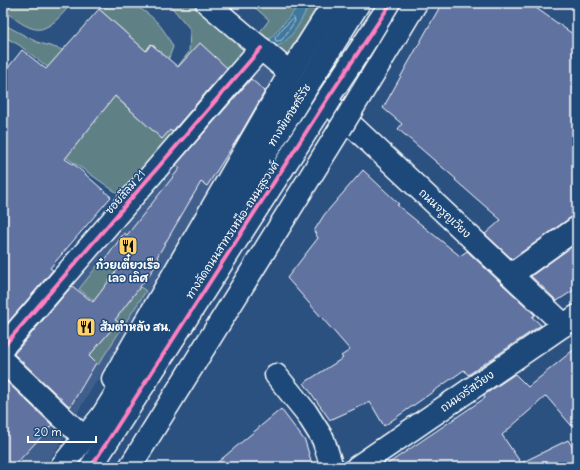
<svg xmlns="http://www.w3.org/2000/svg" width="580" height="470" viewBox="0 0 580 470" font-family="Delius,'Playpen Sans Thai',sans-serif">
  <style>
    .built { fill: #3f5e8c }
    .green { fill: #5e8186; stroke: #aec0c2 }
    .water { fill: #40789c; stroke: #8caec4 }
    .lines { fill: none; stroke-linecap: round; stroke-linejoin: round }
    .shore { stroke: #b3c9d7; stroke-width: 1 }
    .building { fill: #6072a0; stroke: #fff }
    .minor-casing { stroke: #fff; stroke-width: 25 }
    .tertiary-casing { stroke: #fff; stroke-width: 25 }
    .motorway-casing { stroke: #fff; stroke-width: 25 }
    .minor { stroke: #1f4a7a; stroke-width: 22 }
    .tertiary { stroke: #1f4a7a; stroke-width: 22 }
    .motorway { stroke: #1f4a7a; stroke-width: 22 }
    .motorway-bridge-casing { stroke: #fff; stroke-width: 25; stroke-linecap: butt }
    .motorway-bridge { stroke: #1f4a7a; stroke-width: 22 }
    .cycleway-casing { stroke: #1f4a7a; stroke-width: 6 }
    .cycleway { stroke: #ff80c0; stroke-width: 4 }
    .labels { text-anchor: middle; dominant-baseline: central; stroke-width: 3; stroke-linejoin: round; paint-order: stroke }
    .street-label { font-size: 11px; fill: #fff; stroke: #1f4a7a }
    .poi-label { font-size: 11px; font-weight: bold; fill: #fff; stroke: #1f4a7a }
  </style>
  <rect width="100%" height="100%" fill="#2b5181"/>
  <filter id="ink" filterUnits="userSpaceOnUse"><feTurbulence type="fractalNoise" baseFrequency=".025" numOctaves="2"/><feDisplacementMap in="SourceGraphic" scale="8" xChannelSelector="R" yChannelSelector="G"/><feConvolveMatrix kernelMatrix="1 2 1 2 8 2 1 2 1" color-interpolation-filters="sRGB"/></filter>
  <g filter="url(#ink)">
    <path class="built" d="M259,55L283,76L74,418L7,356Z
      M3,372L68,432L44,467H3Z"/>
    <path class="green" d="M3,3H72C65,11 55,24 44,28C32,34 12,17 3,9Z
      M131,3C152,15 162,24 173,47L167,63L160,52L152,44L146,51L99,9L114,4Z
      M168,3H189L247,52L120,195L3,113V71L32,92L50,69L19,45L3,36V24L37,42L63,50L138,117L189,52L190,29Z
      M250,3H322L286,60L256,37L269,20Z
      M102,260L146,291L98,365L81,352L109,313L79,289Z"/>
    <path class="water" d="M301,3H310C302,18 294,38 278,46L271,43L270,39Z"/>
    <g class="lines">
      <path class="shore" d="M294,18L295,21L282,40L278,41H276L275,38L282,29Z"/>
    </g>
    <path class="building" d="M442,3H529L577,37V216L570,218L512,259L485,234L501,220L455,180L456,179L398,129L402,124L383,108Z
      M99,9L146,51L151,44L178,67L200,43L227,68L172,132L170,130L162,139L115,96L65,159L76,166L111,197L50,268L53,270L3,328V74L22,50L46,69Z
      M251,79L265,91L241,133L207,186L201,182L157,257L160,260L115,320L118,322L89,356L96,363L70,407L14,354L72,286L93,302L118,269L105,260L124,233L127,235L180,168L176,165Z
      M363,170L399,204L397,205L460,256L467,251L535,315L532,317L541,325L468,375L464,370L384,426L370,402L330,420L304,383L343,358L341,356L350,350L287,278L318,238L314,231L324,215Z
      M577,243V288L557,301L531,276Z
      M577,347V432L546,396L502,435L521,463L568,440L577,454V467H383L485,398L484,395L515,374L528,387Z
      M3,378L52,425L13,467H3Z
      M281,409L305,441L313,467H212Z"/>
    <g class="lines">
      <g class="minor-casing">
        <path id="minor" d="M207,3L290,73
          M326,101L564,325
          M511,275L577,228
          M3,347L261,48
          M276,375L306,412L323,439L332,467"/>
      </g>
      <g class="tertiary-casing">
        <path id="tertiary" d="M3,361L78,432
          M113,379L290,73L334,3
          M91,467L326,101L391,3
          M357,467L577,316"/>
      </g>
      <g class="motorway-casing">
        <path id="motorway" d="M61,467L102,416L359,3
          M130,467L340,129"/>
      </g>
      <use href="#minor" class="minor"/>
      <use href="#tertiary" class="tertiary"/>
      <use href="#motorway" class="motorway"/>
      <g class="motorway-bridge-casing">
        <path id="motorway-bridge" d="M340,129L416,3"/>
      </g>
      <use href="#motorway-bridge" class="motorway-bridge"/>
      <g class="cycleway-casing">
        <path id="cycleway" d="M3,347L261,48
          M91,467L326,101L391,3"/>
      </g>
      <use href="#cycleway" class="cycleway"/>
    </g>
  </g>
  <defs>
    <g id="restaurant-square" transform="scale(1)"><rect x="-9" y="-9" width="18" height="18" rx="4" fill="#ffd166" stroke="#1f4a7a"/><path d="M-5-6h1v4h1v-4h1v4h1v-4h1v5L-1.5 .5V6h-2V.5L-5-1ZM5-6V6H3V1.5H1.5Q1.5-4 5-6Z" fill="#111"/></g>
  </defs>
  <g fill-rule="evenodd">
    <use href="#restaurant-square" x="128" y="246"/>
    <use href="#restaurant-square" x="86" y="327"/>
  </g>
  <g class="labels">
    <g class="street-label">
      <text transform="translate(289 115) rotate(-58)">ทางพิเศษศรีรัช</text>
      <text transform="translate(125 192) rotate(-49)">ซอยสีลม 21</text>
      <text transform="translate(445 213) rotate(43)">ถนนจรูญเวียง</text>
      <text transform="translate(232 230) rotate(-57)">ทางลัดถนนสาทรเหนือ-ถนนสุรวงศ์</text>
      <text transform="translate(467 391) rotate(-35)">ถนนจรัสเวียง</text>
    </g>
    <g class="poi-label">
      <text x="128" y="265">ก๋วยเตี๋ยวเรือ<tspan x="128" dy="13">เลอ เลิศ</tspan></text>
      <text x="100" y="327" text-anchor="start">ส้มตำหลัง สน.</text>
    </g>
  </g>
  <rect width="580" height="470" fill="none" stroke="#1f4a7a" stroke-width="16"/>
  <rect x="8" y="8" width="564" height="454" fill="none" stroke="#fff" stroke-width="1.5" filter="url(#ink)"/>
  <path d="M28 436v6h68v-6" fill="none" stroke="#ffffff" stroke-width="2"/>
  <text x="34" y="436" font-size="12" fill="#ffffff" stroke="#1f4a7a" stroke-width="3" paint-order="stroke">20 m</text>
</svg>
